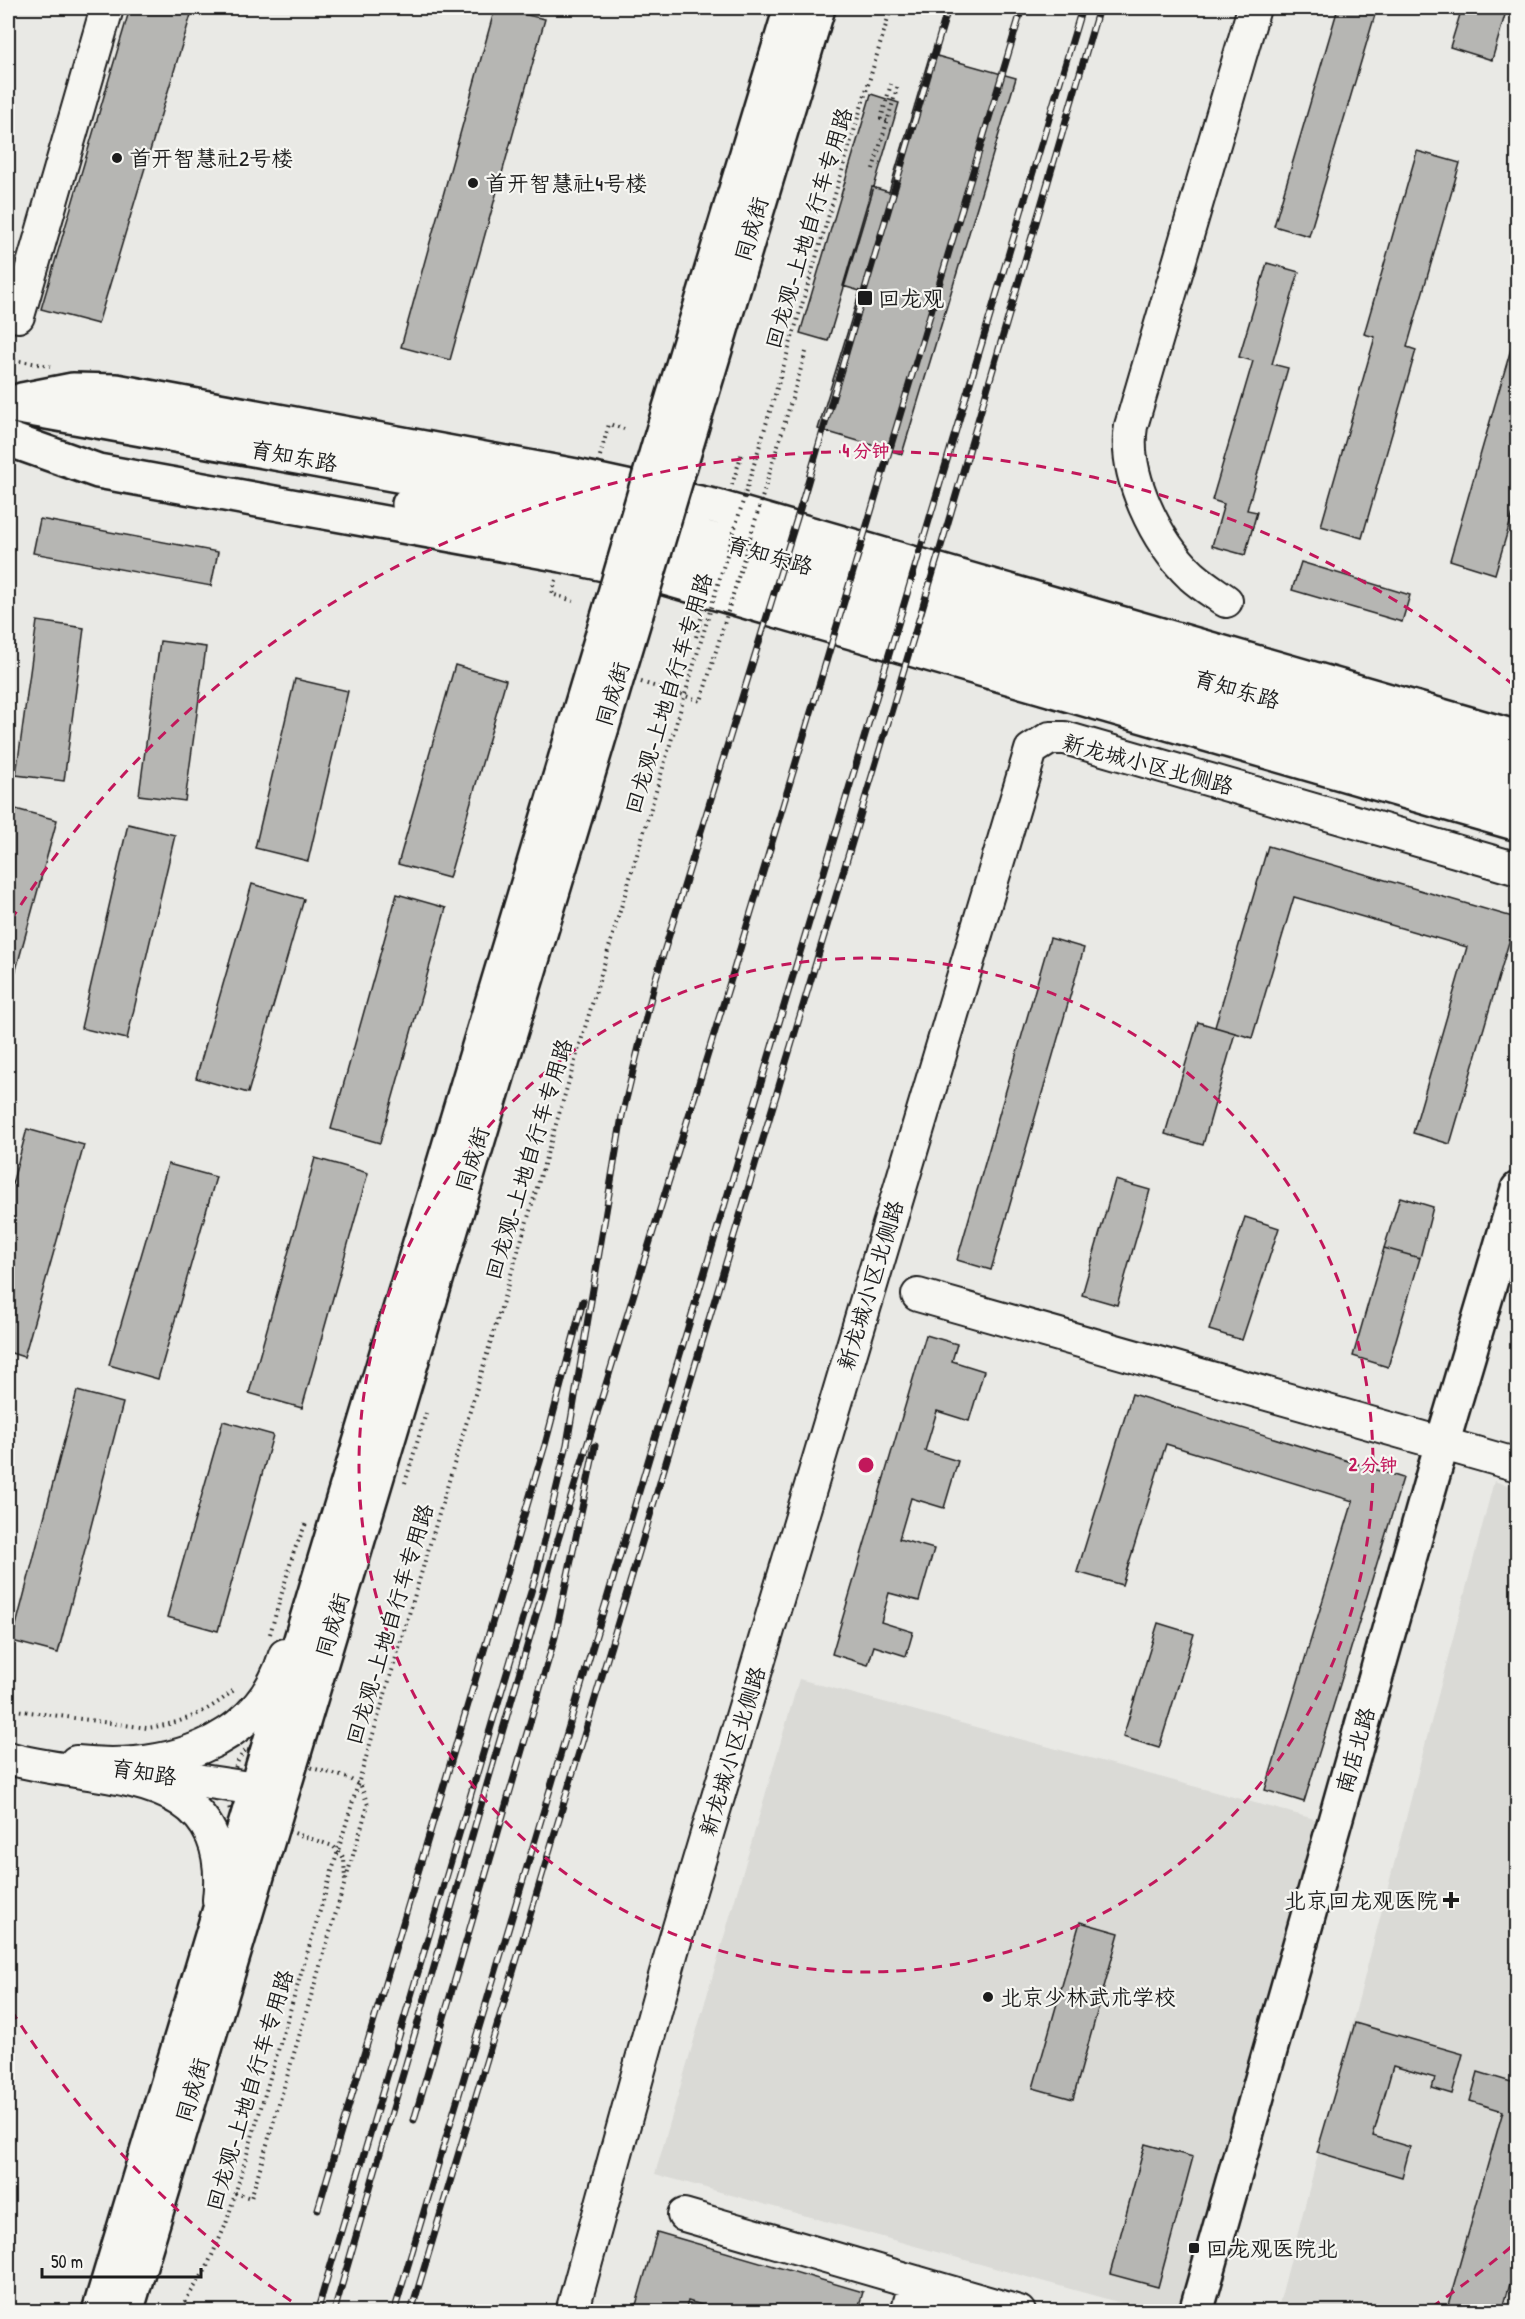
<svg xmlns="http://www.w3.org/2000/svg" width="1525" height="2319" viewBox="0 0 1525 2319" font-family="'Patrick Hand','LXGW WenKai TC',sans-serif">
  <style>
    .built { fill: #dadad6 }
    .building { fill: #b6b6b3; stroke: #1c1c1c; stroke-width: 1.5 }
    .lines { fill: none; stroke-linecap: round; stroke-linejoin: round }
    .minor-casing { stroke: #1c1c1c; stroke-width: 36 }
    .major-casing { stroke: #1c1c1c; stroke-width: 38 }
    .path { stroke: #1c1c1c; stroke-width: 4; stroke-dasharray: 1.5 4.5; stroke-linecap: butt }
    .minor { stroke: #f6f6f2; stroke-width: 32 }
    .major { stroke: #f6f6f2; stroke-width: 33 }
    .rail-casing { stroke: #1c1c1c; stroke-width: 7 }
    .rail { stroke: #f6f6f2; stroke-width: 4.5; stroke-dasharray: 14; stroke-linecap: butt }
    .major-bridge-casing { stroke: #1c1c1c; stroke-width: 38; stroke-linecap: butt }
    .path-bridge { stroke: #1c1c1c; stroke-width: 4; stroke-dasharray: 1.5 4.5; stroke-linecap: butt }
    .major-bridge { stroke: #f6f6f2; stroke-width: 33 }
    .ring { fill: none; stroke: #c2185b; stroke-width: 3; stroke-dasharray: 10 8 }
    .poi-dot { fill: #1c1c1c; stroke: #f6f6f2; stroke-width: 2 }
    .labels { text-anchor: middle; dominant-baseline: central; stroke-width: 4.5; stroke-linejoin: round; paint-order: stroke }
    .poi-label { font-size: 22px; fill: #1c1c1c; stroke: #f6f6f2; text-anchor: start }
    .street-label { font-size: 22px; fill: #1c1c1c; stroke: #f6f6f2 }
    .centre { fill: #c2185b; stroke: #f6f6f2; stroke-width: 3 }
    .ring-label { font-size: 18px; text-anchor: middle; font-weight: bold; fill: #c2185b; stroke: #f6f6f2; stroke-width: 4.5; stroke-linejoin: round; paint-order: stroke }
  </style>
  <rect width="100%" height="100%" fill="#e9e9e5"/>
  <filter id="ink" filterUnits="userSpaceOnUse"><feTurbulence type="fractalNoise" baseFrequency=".0167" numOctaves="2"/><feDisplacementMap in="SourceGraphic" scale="12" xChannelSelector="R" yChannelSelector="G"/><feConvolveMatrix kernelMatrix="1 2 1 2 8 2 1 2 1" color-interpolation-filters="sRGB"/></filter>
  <g filter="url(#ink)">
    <path class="built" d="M1494,1481L1518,1488L1517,2311L1277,2312Z
      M799,1679L1318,1820L1183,2311H1150L655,2174Z"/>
    <path class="building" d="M130,8H193L98,324L41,309Z
      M495,8L545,19L450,360L401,347Z
      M1338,8H1377L1309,236L1274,226Z
      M1462,8H1507L1492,60L1450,47Z
      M930,54L1016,78L902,454L818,429L860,291L843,286L872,187L889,192Z
      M871,94L899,103L828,341L800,333Z
      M1417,151L1460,163L1407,347L1416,350L1362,538L1321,526L1375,337L1364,334Z
      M1267,263L1299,272L1272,364L1288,368L1247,510L1257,512L1245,555L1212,546L1224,504L1212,500L1253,361L1239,357Z
      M1517,328L1518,496L1495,574L1450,560Z
      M40,519L218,552L211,586L33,553Z
      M1301,562L1410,595L1402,622L1292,590Z
      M37,621L84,628L64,781L16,775Z
      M160,641L206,647L185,801L139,795Z
      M455,665L506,680L449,878L398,864Z
      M295,679L348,691L308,861L255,848Z
      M8,807L57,820L8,999Z
      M128,824L175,835L127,1039L81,1028Z
      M1268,846L1516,918L1450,1144L1413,1133L1467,947L1294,897L1252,1038L1215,1027Z
      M252,884L304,899L248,1093L196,1078Z
      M397,894L446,908L380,1143L331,1129Z
      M1050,938L1084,948L991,1270L957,1260Z
      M1198,1022L1235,1033L1203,1145L1165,1134Z
      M27,1129L84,1145L24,1357L8,1352V1199Z
      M315,1158L368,1173L302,1408L249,1393Z
      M168,1164L216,1177L158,1379L109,1365Z
      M1115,1180L1150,1190L1117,1305L1082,1295Z
      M1400,1197L1433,1207L1420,1258L1384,1248Z
      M1245,1217L1279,1228L1242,1340L1209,1330Z
      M1384,1248L1420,1258L1388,1367L1353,1356Z
      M926,1335L957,1344L952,1361L984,1371L969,1421L937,1411L925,1451L958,1461L944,1508L911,1498L899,1539L934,1549L919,1601L889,1593L881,1622L913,1632L906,1656L874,1646L868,1665L832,1654Z
      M77,1391L123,1403L58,1653L12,1641Z
      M1132,1394L1403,1478L1304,1802L1265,1790L1353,1501L1166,1444L1122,1585L1077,1572Z
      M223,1421L273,1435L218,1631L167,1617Z
      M1158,1623L1194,1634L1159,1748L1123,1737Z
      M1080,1922L1119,1933L1073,2099L1033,2088Z
      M1355,2023L1463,2054L1452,2094L1432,2088L1435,2078L1393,2066L1373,2136L1410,2147L1402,2177L1317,2152Z
      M1478,2072L1518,2084V2256L1502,2312H1446L1503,2111L1470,2101Z
      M1145,2144L1193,2157L1158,2287L1110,2274Z
      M657,2232L863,2292L857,2312H725L688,2301L685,2312H634Z"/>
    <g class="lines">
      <g class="minor-casing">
        <path id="minor" d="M18,316L107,8
          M1226,601C1215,593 1202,585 1192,576C1156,542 1123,475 1131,426L1254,8
          M918,1295L1518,1465
          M8,1758C98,1784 234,1762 219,1900
          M76,1762C162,1771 257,1748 285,1655
          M149,1773L256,1789L280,1796
          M684,2215L1019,2312
          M572,2312L672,1951L1031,750L1050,738H1065L1518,869
          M907,2312L916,2282"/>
      </g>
      <g class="major-casing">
        <path id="major" d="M22,400L73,390L116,391L576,476L714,506L1518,738
          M8,405L570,506L664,526L1518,769
          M8,439L98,471L562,555L651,574L1518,824
          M660,441L791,8
          M685,449L818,8
          M409,504L568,532L698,563L1518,796
          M99,2312L611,607
          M126,2312L636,614
          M1196,2312L1434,1471L1518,1189"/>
      </g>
      <path class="path" d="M887,121L881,119L891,84
        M873,169L898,85
        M8,359L50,366
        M790,405L806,352
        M600,456L609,424L624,429
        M732,485L742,453
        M556,580L552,594L573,601
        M696,637L702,615
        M641,682L701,701L707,681
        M405,1483L426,1413
        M270,1634L294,1551L307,1521
        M8,1709L147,1728C181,1724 211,1711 236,1688
        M247,1750L348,1778L361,1786L368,1805L345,1882L344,1858L333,1846L231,1812C224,1801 235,1755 247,1750Z
        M235,2193L251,2198L345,1882"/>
      <use href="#minor" class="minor"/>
      <use href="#major" class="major"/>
      <g class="rail-casing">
        <path id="rail" d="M414,2120L555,1637L595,1446
          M318,2209L545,1445L583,1301
          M317,2312L536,1575L567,1444L622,1116L655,981L802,502L948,8
          M334,2312L557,1543L731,979L1022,8
          M394,2312L1082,8
          M411,2312L947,526L1099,8"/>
      </g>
      <use href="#rail" class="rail"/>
      <g class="major-bridge-casing">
        <path id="major-bridge" d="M611,607L660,441
          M636,614L685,449"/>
      </g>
      <path class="path-bridge" d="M707,681L790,405
        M178,2312L205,2271L226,2224L891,8"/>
      <use href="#major-bridge" class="major-bridge"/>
    </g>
  </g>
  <g class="ring">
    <circle cx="866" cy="1465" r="507"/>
    <path d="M1511 2247A1014 1014 0 0 1 1426 2311M306 2311A1014 1014 0 0 1 11 2010M11 920A1014 1014 0 0 1 1511 683"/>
  </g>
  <g class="poi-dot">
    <circle cx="117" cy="158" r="6"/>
    <circle cx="473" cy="183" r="6"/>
    <rect x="857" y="290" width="16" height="16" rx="3"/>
    <path d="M1448 1891h6v6h6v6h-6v6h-6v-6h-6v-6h6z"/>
    <circle cx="988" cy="1997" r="6"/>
    <rect x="1188" y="2242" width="12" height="12" rx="3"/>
  </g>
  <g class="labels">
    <g class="poi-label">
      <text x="129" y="158">首开智慧社2号楼</text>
      <text x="485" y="183">首开智慧社4号楼</text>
      <text x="878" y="298">回龙观</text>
      <text x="1438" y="1900" text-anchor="end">北京回龙观医院</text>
      <text x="1000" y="1997">北京少林武术学校</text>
      <text x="1206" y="2248">回龙观医院北</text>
    </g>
    <g class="street-label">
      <text transform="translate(808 228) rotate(-73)">回龙观-上地自行车专用路</text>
      <text transform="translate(751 229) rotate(-73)">同成街</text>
      <text transform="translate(294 456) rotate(10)">育知东路</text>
      <text transform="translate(770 555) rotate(16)">育知东路</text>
      <text transform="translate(1237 689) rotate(16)">育知东路</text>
      <text transform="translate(668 693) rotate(-73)">回龙观-上地自行车专用路</text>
      <text transform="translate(612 694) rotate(-73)">同成街</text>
      <text transform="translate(1148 764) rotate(15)">新龙城小区北侧路</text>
      <text transform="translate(472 1159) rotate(-73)">同成街</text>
      <text transform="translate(528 1159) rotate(-73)">回龙观-上地自行车专用路</text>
      <text transform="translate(870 1285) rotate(-73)">新龙城小区北侧路</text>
      <text transform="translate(389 1624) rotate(-73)">回龙观-上地自行车专用路</text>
      <text transform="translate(332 1625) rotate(-73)">同成街</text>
      <text transform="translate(1355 1750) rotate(-74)">南店北路</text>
      <text transform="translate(732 1751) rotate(-73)">新龙城小区北侧路</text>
      <text transform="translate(144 1772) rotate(9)">育知路</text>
      <text transform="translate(192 2090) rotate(-73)">同成街</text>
      <text transform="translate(249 2090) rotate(-73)">回龙观-上地自行车专用路</text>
    </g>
  </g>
  <circle cx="866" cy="1465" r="9" class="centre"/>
  <g class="ring-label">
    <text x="866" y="457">4 分钟</text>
    <text x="1373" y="1471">2 分钟</text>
  </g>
  <rect width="1525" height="2319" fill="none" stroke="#f6f6f2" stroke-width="30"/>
  <rect x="15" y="15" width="1495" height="2289" fill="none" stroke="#1c1c1c" stroke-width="2" filter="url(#ink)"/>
  <path d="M42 2268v9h159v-9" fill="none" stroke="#1c1c1c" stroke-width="3"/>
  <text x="51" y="2268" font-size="18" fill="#1c1c1c" stroke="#f6f6f2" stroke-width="4.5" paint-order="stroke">50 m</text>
</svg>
